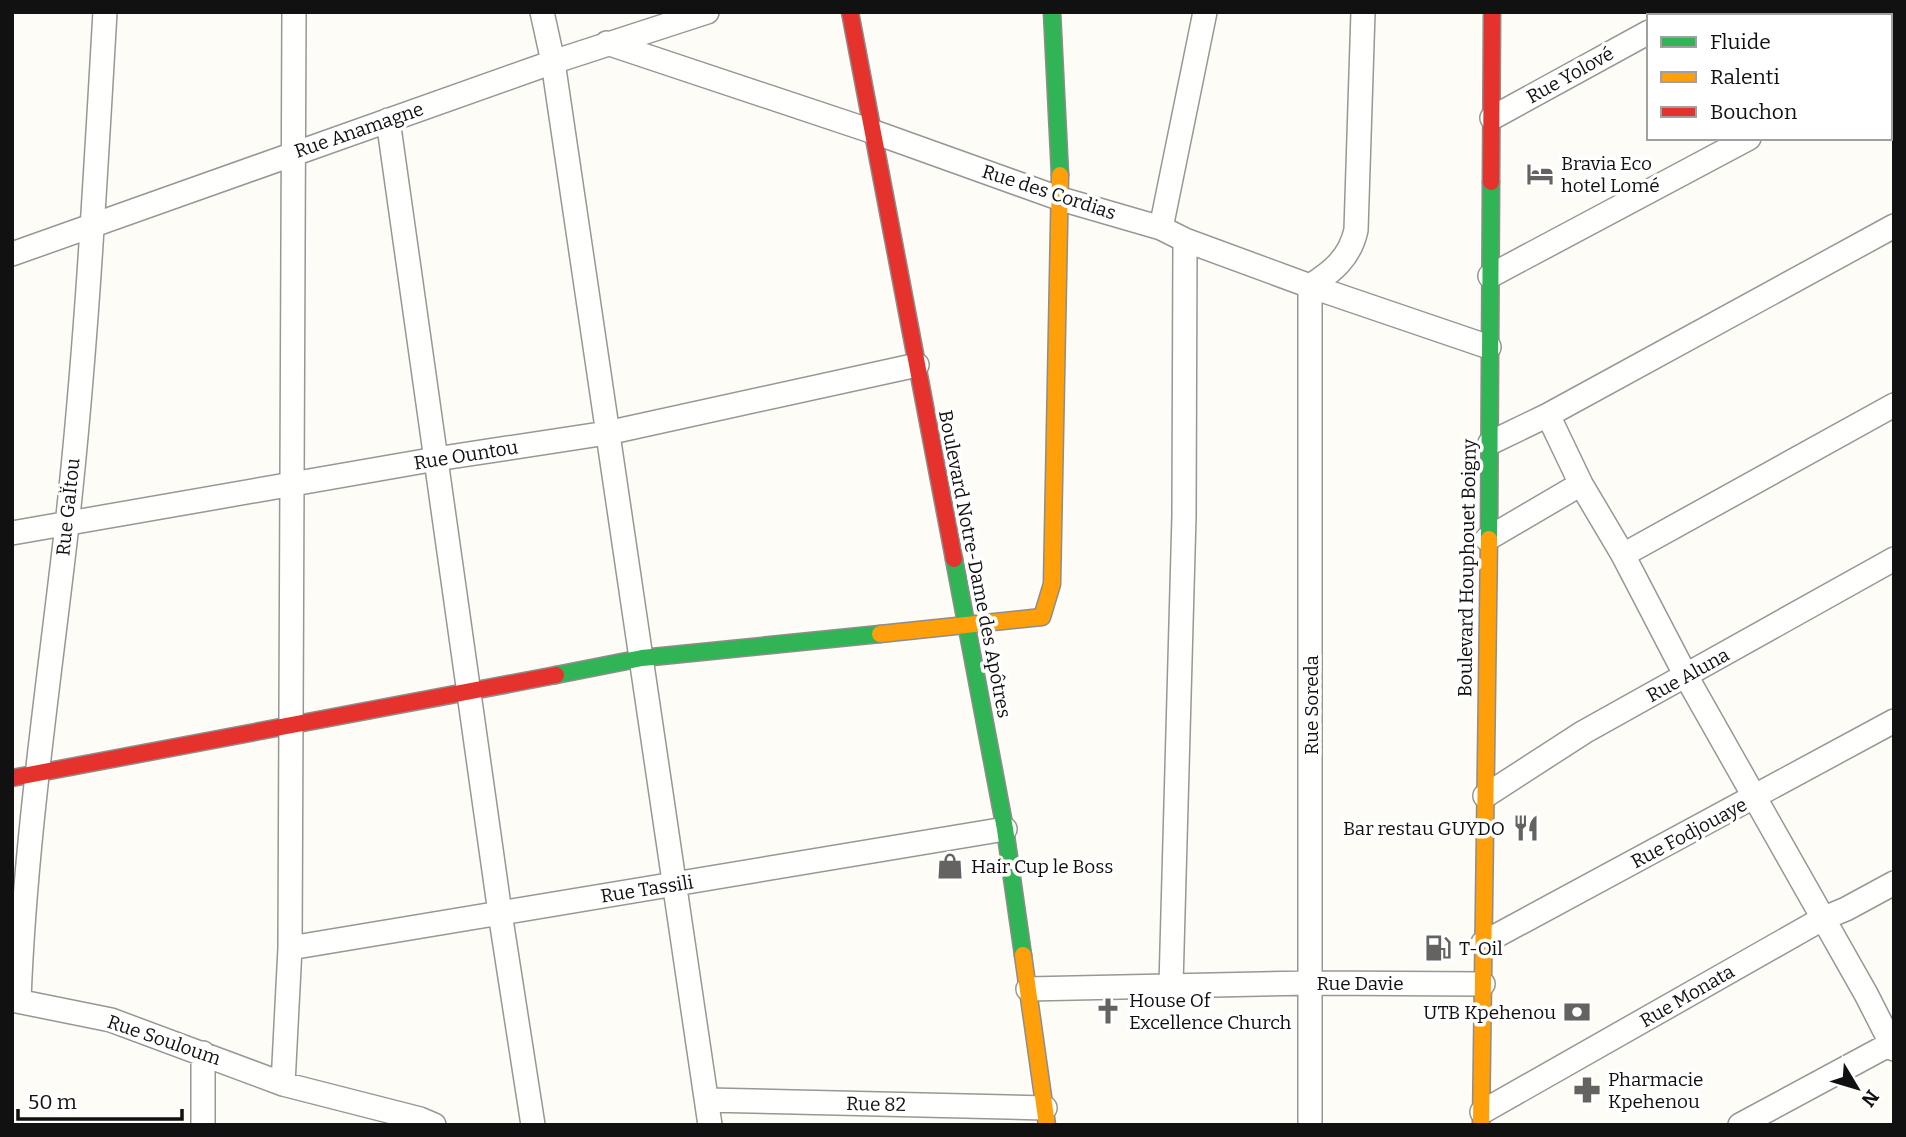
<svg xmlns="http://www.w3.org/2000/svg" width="1906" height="1137" viewBox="0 0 1906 1137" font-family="Bitter,serif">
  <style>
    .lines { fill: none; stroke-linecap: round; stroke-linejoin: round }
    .street-casing { stroke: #979795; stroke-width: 26 }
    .fast-casing { stroke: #8e8d8b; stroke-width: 19 }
    .slow-casing { stroke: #8e8d8b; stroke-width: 19 }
    .jam-casing { stroke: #8e8d8b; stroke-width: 19 }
    .street { stroke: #fffffe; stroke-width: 23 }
    .fast { stroke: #30b455; stroke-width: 16 }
    .slow { stroke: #ff9f0a; stroke-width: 16 }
    .jam { stroke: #e5322d; stroke-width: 16 }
    .labels { text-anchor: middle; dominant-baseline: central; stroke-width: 7; stroke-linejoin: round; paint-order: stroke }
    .street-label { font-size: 19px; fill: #111; stroke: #fff }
    .poi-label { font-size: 19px; fill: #111; stroke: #fff; text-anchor: start }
  </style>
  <rect width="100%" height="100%" fill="#fdfcf7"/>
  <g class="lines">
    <g class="street-casing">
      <path id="street" d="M542,12L553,62L710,1125
        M1679,16L1686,12
        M607,43L874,132L1061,199L1161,228L1185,240L1310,286L1489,347
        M1890,63L1894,61
        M1492,118L1649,32
        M388,120L500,913L533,1125
        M1161,228L1205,12
        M12,254L553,62L707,12
        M1490,276L1749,138
        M1548,415L1581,484L1623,555L1686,676L1866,994L1894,1049
        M1490,443L1548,415L1894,226
        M12,533L436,459L607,433L917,365
        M1487,539L1581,484
        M1623,555L1894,405
        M1485,796L1584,732L1894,559
        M1483,943L1894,721
        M290,948L1005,829
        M1171,985L1184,516L1185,240
        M1028,989L1311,983L1483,984
        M12,1000L111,1020L283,1084L420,1119L434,1125
        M19,1000C25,841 49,683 67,525C86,355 95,183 105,12
        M283,1084L290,948L294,12
        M707,1100L1045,1108
        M1482,1112L1822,919L1846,909L1894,883
        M203,1125V1053
        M1310,1125V286C1332,272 1350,258 1356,230L1363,12
        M1740,1125L1894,1042"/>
    </g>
    <g class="fast-casing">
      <path id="fast" d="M1052,12L1060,175
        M1489,539L1491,182
        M954,559L1005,829L1023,955
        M556,675L642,658L880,634"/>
    </g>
    <g class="slow-casing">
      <path id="slow" d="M880,634L1042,617L1052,584L1060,175
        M1023,955L1047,1125
        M1481,1125L1489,539"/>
    </g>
    <g class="jam-casing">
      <path id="jam" d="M850,12L954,559
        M1491,182L1492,12
        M12,778L556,675"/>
    </g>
    <use href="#street" class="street"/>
    <use href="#fast" class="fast"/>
    <use href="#slow" class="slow"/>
    <use href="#jam" class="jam"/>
  </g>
  <defs>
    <g id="hotel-bare" transform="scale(2.1)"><path d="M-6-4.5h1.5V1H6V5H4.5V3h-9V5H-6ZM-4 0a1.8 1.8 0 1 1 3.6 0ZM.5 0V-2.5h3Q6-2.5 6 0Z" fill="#646362" stroke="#fff" stroke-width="2.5" paint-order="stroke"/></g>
    <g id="restaurant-bare" transform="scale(2.1)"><path d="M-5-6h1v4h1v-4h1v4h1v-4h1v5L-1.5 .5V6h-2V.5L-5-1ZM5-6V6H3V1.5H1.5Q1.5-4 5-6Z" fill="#646362" stroke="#fff" stroke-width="2.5" paint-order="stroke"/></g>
    <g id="shop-bare" transform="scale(2.1)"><path d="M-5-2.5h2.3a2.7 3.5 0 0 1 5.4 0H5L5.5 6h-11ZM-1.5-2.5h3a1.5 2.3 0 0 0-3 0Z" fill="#646362" stroke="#fff" stroke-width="2.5" paint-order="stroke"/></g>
    <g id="fuel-bare" transform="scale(2.1)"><path d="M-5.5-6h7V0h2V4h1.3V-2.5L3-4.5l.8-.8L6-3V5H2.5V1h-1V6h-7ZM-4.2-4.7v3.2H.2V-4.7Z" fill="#646362" stroke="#fff" stroke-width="2.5" paint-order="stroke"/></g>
    <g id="church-bare" transform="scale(2.1)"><path d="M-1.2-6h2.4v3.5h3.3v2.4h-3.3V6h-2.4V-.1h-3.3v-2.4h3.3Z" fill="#646362" stroke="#fff" stroke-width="2.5" paint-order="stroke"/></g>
    <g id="bank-bare" transform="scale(2.1)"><path d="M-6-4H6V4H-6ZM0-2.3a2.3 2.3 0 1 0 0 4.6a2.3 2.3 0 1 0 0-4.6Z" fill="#646362" stroke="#fff" stroke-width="2.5" paint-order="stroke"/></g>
    <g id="pharmacy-bare" transform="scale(2.1)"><path d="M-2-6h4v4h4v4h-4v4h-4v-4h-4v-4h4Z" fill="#646362" stroke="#fff" stroke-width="2.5" paint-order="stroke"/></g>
  </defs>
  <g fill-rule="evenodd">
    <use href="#hotel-bare" x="1540" y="174"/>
    <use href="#restaurant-bare" x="1526" y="828"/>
    <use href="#shop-bare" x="950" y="866"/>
    <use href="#fuel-bare" x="1438" y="948"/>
    <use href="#church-bare" x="1108" y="1011"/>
    <use href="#bank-bare" x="1577" y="1012"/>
    <use href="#pharmacy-bare" x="1587" y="1090"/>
  </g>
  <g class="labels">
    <g class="street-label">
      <text transform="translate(1570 75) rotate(-29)">Rue Yolové</text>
      <text transform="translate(359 130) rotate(-19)">Rue Anamagne</text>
      <text transform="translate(1049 192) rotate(18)">Rue des Cordias</text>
      <text transform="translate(466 455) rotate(-9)">Rue Ountou</text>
      <text transform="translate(68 507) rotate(-84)">Rue GaÏtou</text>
      <text transform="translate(975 564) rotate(79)">Boulevard Notre-Dame des Apôtres</text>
      <text transform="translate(1467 568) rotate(-89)">Boulevard Houphouet Boigny</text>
      <text transform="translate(1688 675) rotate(-29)">Rue Aluna</text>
      <text transform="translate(1311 705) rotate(-90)">Rue Soreda</text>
      <text transform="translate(1689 833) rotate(-28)">Rue Fodjouaye</text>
      <text transform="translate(647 889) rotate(-9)">Rue Tassili</text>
      <text x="1360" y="983">Rue Davie</text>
      <text transform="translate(1687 996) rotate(-30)">Rue Monata</text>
      <text transform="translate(164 1040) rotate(19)">Rue Souloum</text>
      <text transform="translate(876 1104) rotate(1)">Rue 82</text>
    </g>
    <g class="poi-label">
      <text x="1561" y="163">Bravia Eco<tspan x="1561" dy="22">hotel Lomé</tspan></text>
      <text x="1505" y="828" text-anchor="end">Bar restau GUYDO</text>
      <text x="971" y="866">Hair Cup le Boss</text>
      <text x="1459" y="948">T-Oil</text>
      <text x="1129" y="1000">House Of<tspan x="1129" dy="22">Excellence Church</tspan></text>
      <text x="1556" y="1012" text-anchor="end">UTB Kpehenou</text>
      <text x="1608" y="1079">Pharmacie<tspan x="1608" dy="22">Kpehenou</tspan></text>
    </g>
  </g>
  <rect width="1906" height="1137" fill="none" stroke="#111111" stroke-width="28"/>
  <rect x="1647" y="14" width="245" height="126" fill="#ffffff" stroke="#a0a0a0" stroke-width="2"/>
  <rect x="1661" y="37" width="35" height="10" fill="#30b455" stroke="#a0a0a0" stroke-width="2"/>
  <text x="1710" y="49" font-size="21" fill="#111111">Fluide</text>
  <rect x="1661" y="72" width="35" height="10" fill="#ff9f0a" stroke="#a0a0a0" stroke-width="2"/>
  <text x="1710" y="84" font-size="21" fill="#111111">Ralenti</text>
  <rect x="1661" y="107" width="35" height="10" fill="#e5322d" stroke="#a0a0a0" stroke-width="2"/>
  <text x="1710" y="119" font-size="21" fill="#111111">Bouchon</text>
  <g transform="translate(1857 1088) rotate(128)" stroke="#ffffff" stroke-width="5" paint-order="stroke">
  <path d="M0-5L12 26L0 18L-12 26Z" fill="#111111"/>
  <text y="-10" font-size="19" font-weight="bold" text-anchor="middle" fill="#111111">N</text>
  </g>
  <path d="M18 1109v10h164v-10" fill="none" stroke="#111111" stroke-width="3.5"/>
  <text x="28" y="1109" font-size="21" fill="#111111" stroke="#ffffff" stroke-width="5" paint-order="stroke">50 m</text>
</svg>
